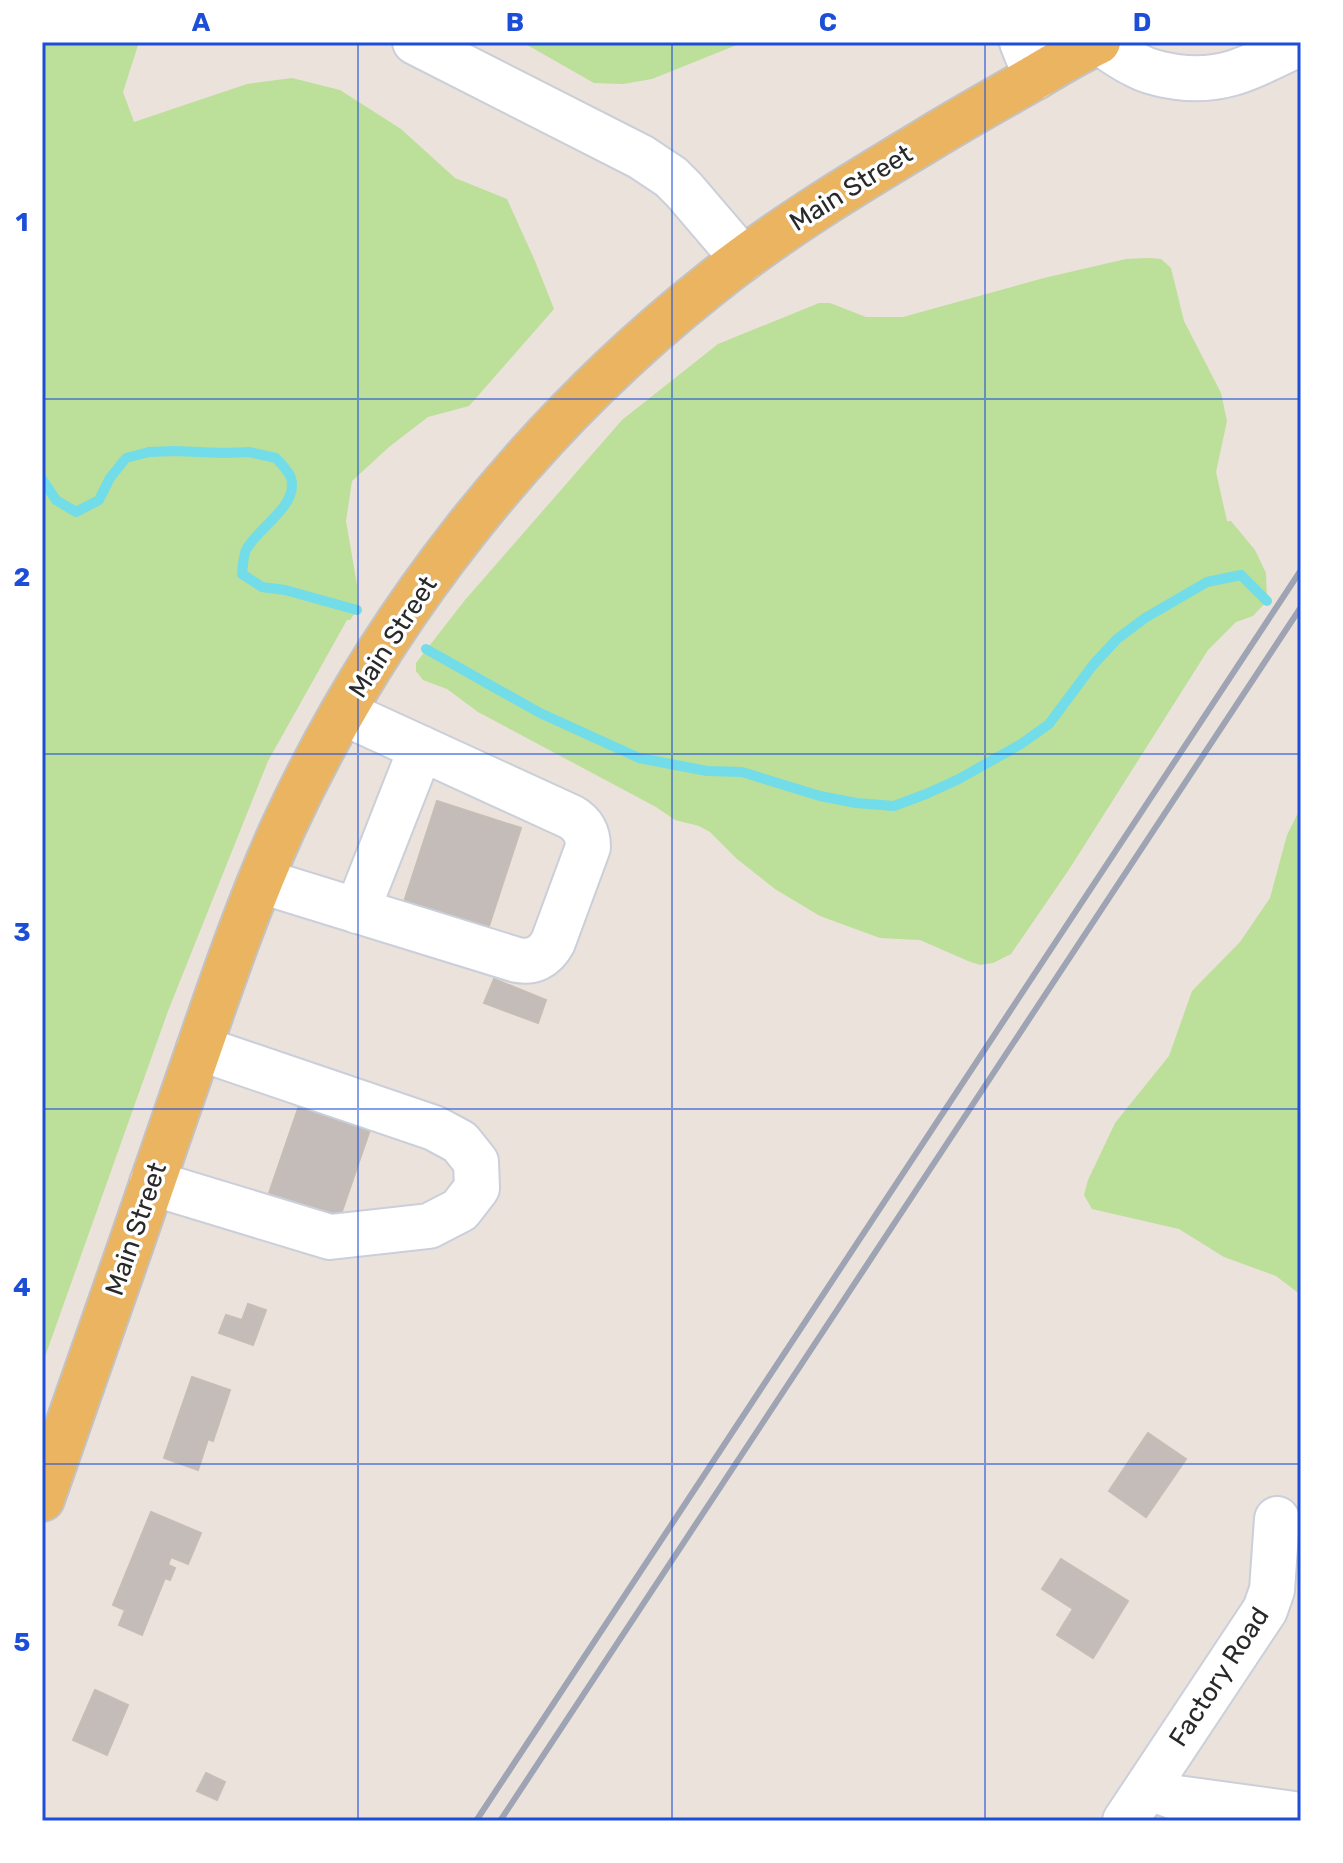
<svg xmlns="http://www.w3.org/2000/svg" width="1343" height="1863" viewBox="0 0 1343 1863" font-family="Rubik,sans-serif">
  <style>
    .green { fill: #bcdf99 }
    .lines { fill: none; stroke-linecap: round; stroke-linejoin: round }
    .stream { stroke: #72dce9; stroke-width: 10 }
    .building { fill: #c3bcb8; stroke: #c6bdb5; stroke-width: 2 }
    .minor-casing { stroke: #cacfda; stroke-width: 48 }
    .major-casing { stroke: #c3c3c3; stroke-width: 48 }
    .minor { stroke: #fff; stroke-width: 44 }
    .major { stroke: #ebb460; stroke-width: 44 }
    .rail { stroke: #9ea4b3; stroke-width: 6 }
    .grid { fill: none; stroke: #1d4ed8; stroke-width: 2; stroke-opacity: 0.55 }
    .labels { text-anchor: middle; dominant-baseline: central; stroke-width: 7; stroke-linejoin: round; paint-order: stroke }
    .street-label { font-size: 26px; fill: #292929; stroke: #fff }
    .neatline { fill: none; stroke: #1d4ed8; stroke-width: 3 }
    .grid-label { font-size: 26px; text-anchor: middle; font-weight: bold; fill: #1d4ed8 }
  </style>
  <rect width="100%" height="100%" fill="#ebe2db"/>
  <path class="green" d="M42,42H139L123,92L134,122L247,84L292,78L340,90L401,129L455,178L507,199L535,261L554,309L469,406L428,417L389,447L352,481L346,521L357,585V610L350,620H347L268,761L168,1011L42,1365Z
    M522,42H744L652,79L623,84L594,83Z
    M1149,258L1161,259L1171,268L1184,321L1221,393L1227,421L1216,472L1227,521H1231L1255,550L1266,573L1267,601L1253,616L1236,622L1208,650L1070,868L1011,954L993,963L980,965L968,961L920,940L880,938L820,916L775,889L737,859L710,832L699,826L675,820L656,807L478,712L447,689L423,680L416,671V663L465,600L622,420L718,344L819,303H830L866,317H903L1044,278L1126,259Z
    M1301,807V1295L1276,1276L1224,1257L1179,1229L1092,1209L1084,1195L1088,1180L1115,1123L1169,1056L1192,991L1240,942L1270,898L1287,835Z"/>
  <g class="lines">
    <path class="stream" d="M42,479L56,500L76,512L99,500L110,478L126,458L149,452L174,451L224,453L249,452L276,458C280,463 289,471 291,478C299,506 258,527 246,550C243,557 243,566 242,574L262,587L285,590L357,610
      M426,649L540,713L639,758L707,771L742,772L820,796L856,803L894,806L926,794L959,779L1021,744L1049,724L1093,665L1117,639L1145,618L1207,582L1241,575L1267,601"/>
  </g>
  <path class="building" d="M437,801L521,828L485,938L401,911Z
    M494,979L546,1000L538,1023L484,1003Z
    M301,1100L372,1124L339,1220L268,1196Z
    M248,1304L266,1310L253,1345L219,1333L226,1315L242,1320Z
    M192,1377L230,1390L213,1441L208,1439L198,1470L164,1458Z
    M1148,1433L1186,1459L1146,1517L1109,1491Z
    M151,1512L201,1533L188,1564L171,1557L168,1565L175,1568L170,1580L165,1578L142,1635L119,1625L125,1610L113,1605Z
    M1061,1559L1128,1601L1093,1658L1057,1635L1073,1609L1042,1589Z
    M95,1690L128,1705L107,1755L73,1740Z
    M206,1773L225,1782L217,1800L197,1791Z"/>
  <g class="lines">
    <g class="minor-casing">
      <path id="minor" d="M415,42L641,157L671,177L684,190L743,259
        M1022,42L1036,77
        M1099,42C1111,50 1123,59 1136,65C1148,72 1163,75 1177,77C1227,84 1258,63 1301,43
        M261,881L517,960C533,963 545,957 553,942L588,847C588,834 583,824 571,817L344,713
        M357,911L421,748
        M152,1183L330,1237L429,1226L460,1210L477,1188L476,1162L460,1142L434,1128L199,1048
        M1148,1787L1177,1798L1301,1815
        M1125,1821L1265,1610L1272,1590L1277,1519"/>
    </g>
    <g class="major-casing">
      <path id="major" d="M42,1499C89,1367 135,1233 181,1100C213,1009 243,916 283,828C379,619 528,429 708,286C776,231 852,185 927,140C961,119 997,99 1032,79C1054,66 1075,53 1098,42"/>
    </g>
    <use href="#minor" class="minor"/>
    <use href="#major" class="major"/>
    <path class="rail" d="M476,1821L1301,570
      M500,1821L1301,607"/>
  </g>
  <path class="grid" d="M358,42V1821M672,42V1821M985,42V1821M42,399H1301M42,754H1301M42,1109H1301M42,1464H1301"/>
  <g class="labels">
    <g class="street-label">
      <text transform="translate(851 188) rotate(-32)">Main Street</text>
      <text transform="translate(393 637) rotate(-57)">Main Street</text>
      <text transform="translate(136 1229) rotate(-71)">Main Street</text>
      <text transform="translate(1219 1677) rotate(-57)">Factory Road</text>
    </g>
  </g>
  <rect width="1343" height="1863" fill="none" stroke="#ffffff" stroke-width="88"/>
  <rect x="44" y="44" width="1255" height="1775" class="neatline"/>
  <g class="grid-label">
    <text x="201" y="31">A</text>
    <text x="515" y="31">B</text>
    <text x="828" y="31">C</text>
    <text x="1142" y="31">D</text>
    <text x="22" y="231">1</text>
    <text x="22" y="586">2</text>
    <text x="22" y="941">3</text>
    <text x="22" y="1296">4</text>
    <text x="22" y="1651">5</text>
  </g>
</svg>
